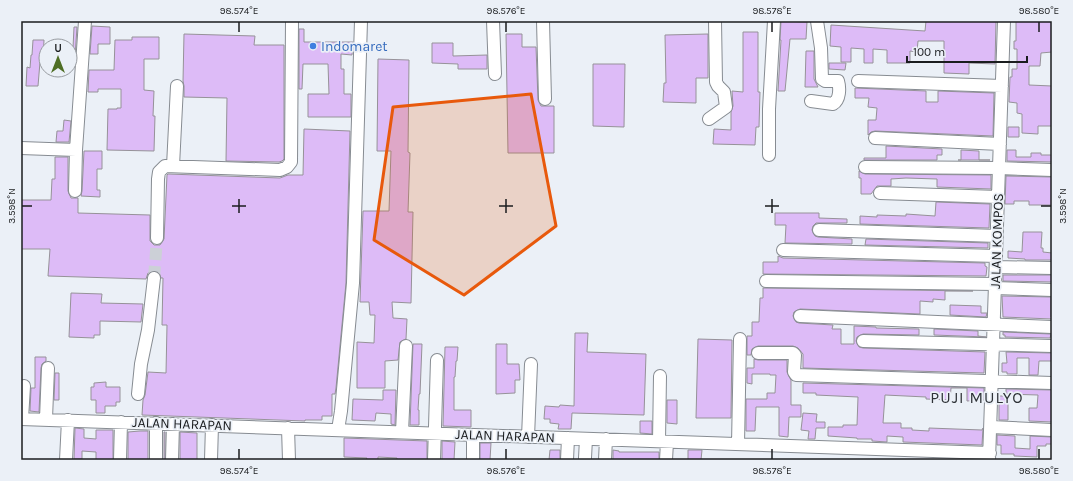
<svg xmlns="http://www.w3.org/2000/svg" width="1073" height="481" viewBox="0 0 1073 481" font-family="Karla,sans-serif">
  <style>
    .building { fill: #ddbbf7; stroke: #969299 }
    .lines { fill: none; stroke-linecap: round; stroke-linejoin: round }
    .minor-tunnel { stroke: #ccd0d7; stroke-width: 12; stroke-dasharray: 12 6; stroke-linecap: butt }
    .minor-casing { stroke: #878c92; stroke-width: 14 }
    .minor { stroke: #fff; stroke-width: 12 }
    .marked { fill: #e8590c; fill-opacity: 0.2; stroke: #e8590c; stroke-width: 3; stroke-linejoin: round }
    .ticks { fill: none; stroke: #1b1d1f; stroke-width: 1.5 }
    .shop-dot { fill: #3f7fe0; stroke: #ebf0f7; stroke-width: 1.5 }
    .labels { text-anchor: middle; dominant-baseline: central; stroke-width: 3.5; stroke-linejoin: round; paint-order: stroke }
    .shop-label { font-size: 14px; fill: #366cbe; stroke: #ebf0f7; text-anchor: start }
    .street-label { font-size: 14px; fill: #1b1d1f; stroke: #ebf0f7 }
    .quarter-label { font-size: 16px; letter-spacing: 1px; fill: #2e3237; stroke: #ebf0f7 }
    .neatline { fill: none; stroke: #1b1d1f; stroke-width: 1.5 }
    .ticks-label { font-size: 10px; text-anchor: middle; fill: #1b1d1f }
  </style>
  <rect width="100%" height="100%" fill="#ebf0f7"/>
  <path class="building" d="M781,21L807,22L806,39H790L785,91H778L781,40H780Z
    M926,21H996L995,64L969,63V74L944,73V41H918L917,52L910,51V63H887V50L873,49V63H864V49L851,48V62H841V47L830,46L831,25L925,31Z
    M1016,21H1052V52L1041,53L1040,66H1029V85L1052,86V126H1038V134L1022,133V114L1017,113V103L1009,102L1010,77H1012V69H1017V49H1014V41H1016Z
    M92,26L110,27V44H98V54H90Z
    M74,27H77L75,57H70V48H73Z
    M299,29H304V42H353L352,55L341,54V69H344V94H351V117H308V94H329L328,64H303L302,89H299Z
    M743,32H758V92H760L759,127H756L755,145L713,144L714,129L731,130V112L733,106L732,91L743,92Z
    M184,34L255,36L254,45H284V159L282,161L279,162L226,161L227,98L184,97V86L183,81Z
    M506,34H522V47H536L538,100L541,106H554V153H508Z
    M708,34V78H696V103L663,102L664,83H666L665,35Z
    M132,37H159V59H144V90L154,91L153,116H155L154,151L107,150L108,109H117V108H121V89H98V92H88L89,70H114L115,40H132Z
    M33,40H44L43,62H40L38,86H26L27,67L30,68L31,55H32Z
    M432,43H453V56L487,55V69H458V64L432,63Z
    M806,51H814V79L818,87H805Z
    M378,59L409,60L408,152L410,153L408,212H413L411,303L392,302L393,318L407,319L406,339L400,342L398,360L385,361V388H357V342L374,343L375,315H370L369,302H360L363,211H389L391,151H377Z
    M829,63H846L845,70L829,69Z
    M593,64H625L624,127L593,126Z
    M855,88L926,91V102H938V91L994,93L993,136L875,131L871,132L868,135V120H876L877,108L868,107L869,98H855Z
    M64,120L71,121L69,142H56L57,131H63Z
    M1008,127H1019V137H1008Z
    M304,129L350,131L346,283L336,388L335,394H332V416H322V420H305V421L142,415L143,400L145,395L148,372L166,373L167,325H162L163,278H161L159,272L154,271L148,273L146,279L48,276L50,249H21V200H51L52,179H55V157H68V191L71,198H78V213L150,215V241L154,245H160L164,239L167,175L168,174L280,178L288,175H303Z
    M886,146L942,149V155H937V160H864V158H886Z
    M961,150L979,151V160H990H958H961Z
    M1007,150H1016V157H1031V153H1041V155H1052V162L1007,161Z
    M84,151H102V169H97V190H100V197L81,196L82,191Z
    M859,171L865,174L991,175V189L937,187V179L906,178L891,179V186H877L871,194H861V178H859Z
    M1006,176L1052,177V205H1029V201H1014V204H1005Z
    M936,202L990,204L989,228L860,224V216L877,217V215L906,216V214L935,216Z
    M775,213H819V218L847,219V223H816L813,226L812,230L815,236L818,237L852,239V244L785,243L786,225H775Z
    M1023,232H1042L1041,248H1043V252L1052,253V260H1025V259L1008,258V251L1022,252Z
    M866,239L988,243V248L865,245Z
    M778,256L783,258L985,263V266L987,267L986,276L763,274V262H778Z
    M1003,275H1052V282L1003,281Z
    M763,288L973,291H945V300L933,299V302L920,301V314L800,309L794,312L793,316L796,322L799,323L833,325L832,329H841V344H854V326L876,327V328L919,329V335L863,334L857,337L856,341L859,347L863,348L985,352L984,373L803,368V354L798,348L793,346H758L752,349L751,355H747V336H752V322H759L760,298H763Z
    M71,293L102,294L101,303L143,304L141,322L100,321V335H94V338L69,337Z
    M1002,296L1051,297V317H1052V319L1003,317Z
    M950,305L981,306V313H987L986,317L950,315Z
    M934,329L978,331V336L986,337L934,335Z
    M1003,332L1051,334L1050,338L1005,337V335H1003Z
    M575,333H588L587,352L646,354L644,415L572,413L571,429H558L559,424L550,423V419H544L545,406L559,407L560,405L574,406Z
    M698,339L732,340L731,418H696Z
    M413,344H422L420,394H419L418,410H419V425H410Z
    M496,344H507V364H519L520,380H515V393L496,394Z
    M445,347H458L457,361H456L455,377H454V410H471V427L443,426Z
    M1006,352L1052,353V361H1039L1038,375H1029V358H1017V374H1007V372H1002V363H1007Z
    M35,357H46V361L42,364L41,368L39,412L30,411L31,388H35Z
    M754,359L758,360H787V372L791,380V405H801V417H789L788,437L779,436V407H756L755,431H746V399H767V393H775L776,375H770V374H752V384L747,383V368H754Z
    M55,373H59V400H54Z
    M106,382V387H120V402H116V406H105V413H96V400H91V387H94V383Z
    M803,383L984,388V400L967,401V388H951L950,400L926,399V397L885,395L883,423H901V428H912V430L929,431V428L982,430L983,428L982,445L903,442V437L887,436V442L872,441V439H857V438L828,436V427H843V425H857L858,397L816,395V393H803Z
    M1006,389L1052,390V422L1029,421V408H1037L1038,395L1006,394Z
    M383,390H396L395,425L391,424V414L376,413L375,421L352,420L353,399L383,400Z
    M999,396H1008V420H999Z
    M667,400H677V424L667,423Z
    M803,413L817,414L816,422H825V428H816L815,439H808L809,431L801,430Z
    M640,421H652V434L640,433Z
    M75,428L84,429V438L96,439V430H113V460H96V452L82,451V459H74Z
    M140,431H148V460H128V432Z
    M164,432H165V460H164Z
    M180,432L197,433V460H180Z
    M997,435L1015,436V448L1030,449V436L1052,437V444H1046V446H1037V457L1014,456V454H1001V445H997Z
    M344,438L427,441V460H397V458L378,457V460H366L367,458L344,457Z
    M442,441L455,442L454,460H442Z
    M480,443H491L490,460H480Z
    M550,450H560V460H549Z
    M613,450L619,451V452H659V460H613Z
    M688,450H702L701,460H688Z"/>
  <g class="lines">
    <path class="minor-tunnel" d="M154,278L157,238"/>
    <g class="minor-casing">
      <path id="minor" d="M493,21L495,74
        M543,21L545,99
        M858,81L1002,86
        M811,101L833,104C840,100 840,88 838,81H825L822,79L821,48L817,21
        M709,119L726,107L724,92L718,86L716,82L715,21
        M875,138L1000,144
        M21,148L76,150
        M769,155V109L774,21
        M173,166L177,86
        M865,167L999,168L1052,170
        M75,191L76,150L85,21
        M880,193L998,197
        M819,230L997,236
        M157,238L158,179L159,172L165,166L280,170L287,167L291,162L292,21
        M783,250L996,256
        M996,267L1052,268
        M766,281L995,284
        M995,288L1052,290
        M800,316L1052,327
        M863,341L1052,346
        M758,353H793L795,355L794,372L796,375L1052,383
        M138,394L141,364L148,330L154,278
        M21,419L990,453
        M22,419L24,386
        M46,419L48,368
        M991,427L1052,430
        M288,428L289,460
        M338,430L341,411L353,283L361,21
        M402,432L406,346
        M528,437L531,364
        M659,441L660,376
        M738,444L740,339
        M585,458L586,439
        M66,460L68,420
        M120,460L121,422
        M156,460V423
        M172,460L173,424
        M211,460L212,425
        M434,460L437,360
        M473,460V435
        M567,460L568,438
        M605,460L606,439
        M666,460L667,442
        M989,460L1004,21"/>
    </g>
    <use href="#minor" class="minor"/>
  </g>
  <path class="marked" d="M531,94L556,226L464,295L374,240L393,107Z"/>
  <path class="ticks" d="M239,22V32M506,22V32M772,22V32M1039,22V32M239,199V213M506,199V213M772,199V213M22,206H32M232,206H246M499,206H513M765,206H779M1041,206H1051M239,449V459M506,449V459M772,449V459M1039,449V459"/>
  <circle class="shop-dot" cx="313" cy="46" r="4"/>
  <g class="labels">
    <g class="shop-label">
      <text x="321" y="46">Indomaret</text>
    </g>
    <g class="street-label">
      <text transform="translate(997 241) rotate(-88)">JALAN KOMPOS</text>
      <text transform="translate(182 424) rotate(2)">JALAN HARAPAN</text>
      <text transform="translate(505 436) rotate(2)">JALAN HARAPAN</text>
    </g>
    <g class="quarter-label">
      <text x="977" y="397">PUJI MULYO</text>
    </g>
  </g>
  <rect width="1073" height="481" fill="none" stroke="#ebf0f7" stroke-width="44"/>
  <g transform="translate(58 58)"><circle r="19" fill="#ebf0f7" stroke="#989ca1"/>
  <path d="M0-3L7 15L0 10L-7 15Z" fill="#4e6e25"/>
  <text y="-6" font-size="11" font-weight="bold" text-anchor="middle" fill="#1b1d1f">U</text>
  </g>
  <path d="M907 56v6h120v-6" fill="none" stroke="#1b1d1f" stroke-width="2"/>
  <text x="913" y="56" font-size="12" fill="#1b1d1f" stroke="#ebf0f7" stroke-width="3" paint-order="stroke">100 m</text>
  <rect x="22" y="22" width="1029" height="437" class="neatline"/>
  <g class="ticks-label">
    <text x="239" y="14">98.574°E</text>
    <text x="506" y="14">98.576°E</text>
    <text x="772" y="14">98.578°E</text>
    <text x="1039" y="14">98.580°E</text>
    <text transform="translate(11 206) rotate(-90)" y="4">3.598°N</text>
    <text transform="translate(1062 206) rotate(-90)" y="4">3.598°N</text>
    <text x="239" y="474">98.574°E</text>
    <text x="506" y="474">98.576°E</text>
    <text x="772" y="474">98.578°E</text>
    <text x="1039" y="474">98.580°E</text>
  </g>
</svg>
